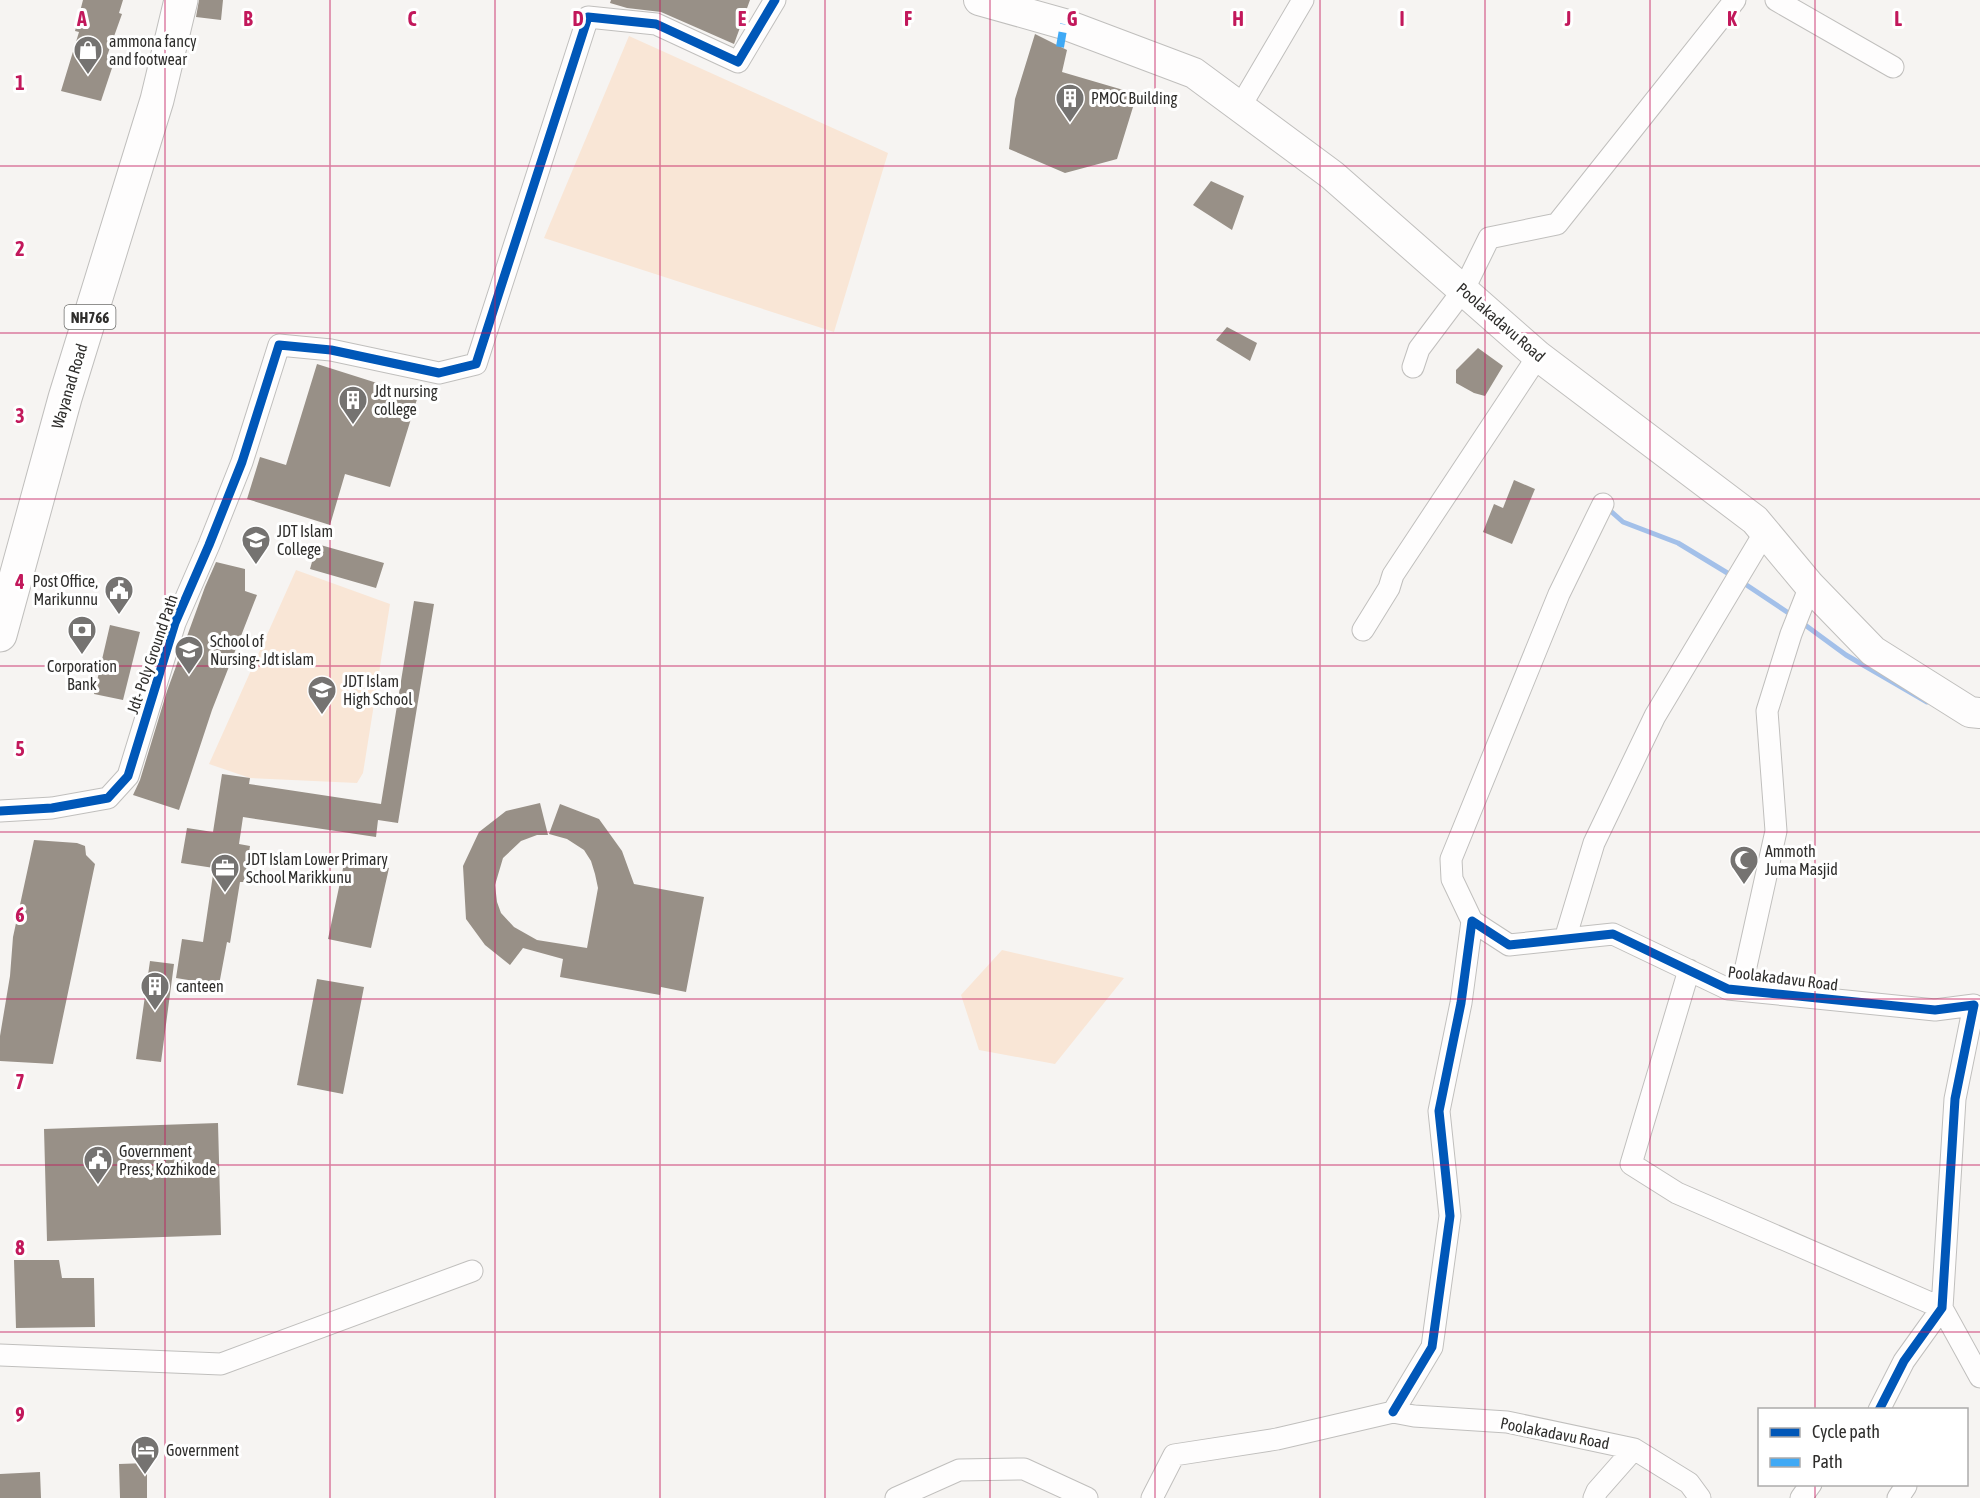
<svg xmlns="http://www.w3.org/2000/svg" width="1980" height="1498" viewBox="0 0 1980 1498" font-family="'Asap Condensed',sans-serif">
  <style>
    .green { fill: #f9e6d6 }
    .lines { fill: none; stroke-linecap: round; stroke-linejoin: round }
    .stream { stroke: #a3c0e9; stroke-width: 5 }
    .building { fill: #989087 }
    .street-casing { stroke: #c0bfbd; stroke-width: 23 }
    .secondary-casing { stroke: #c0bfbd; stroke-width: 32 }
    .highway-casing { stroke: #c0bfbd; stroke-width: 35 }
    .street { stroke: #fefdfd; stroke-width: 21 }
    .secondary { stroke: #fefdfd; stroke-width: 30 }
    .highway { stroke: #fefdfd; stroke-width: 33 }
    .quiet { stroke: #3fa9f5; stroke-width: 8; stroke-dasharray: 15 8; stroke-linecap: butt }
    .cycleway-casing { stroke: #fff; stroke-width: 13 }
    .cycleway { stroke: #0057b8; stroke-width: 9 }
    .grid { fill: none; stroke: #c2185b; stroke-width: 1.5; stroke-opacity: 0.55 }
    .labels { text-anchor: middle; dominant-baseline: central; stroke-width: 6; stroke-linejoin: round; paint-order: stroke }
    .shield { fill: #fff; stroke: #6d6d6b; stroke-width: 1.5 }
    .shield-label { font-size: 15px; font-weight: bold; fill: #2f2e2c }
    .poi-label { font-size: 16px; fill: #2f2e2c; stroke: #fff; text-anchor: start }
    .street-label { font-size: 16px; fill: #2f2e2c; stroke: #fff }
    .grid-label { font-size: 20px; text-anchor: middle; font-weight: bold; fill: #c2185b; stroke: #fff; stroke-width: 6; stroke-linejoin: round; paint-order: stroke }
  </style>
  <rect width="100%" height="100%" fill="#f6f4f2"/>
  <path class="green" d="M629,36L888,153L834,332L544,238Z
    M296,570L390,604L363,773L357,783L250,778L209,764Z
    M1002,950L1124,978L1055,1064L979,1050L961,995Z"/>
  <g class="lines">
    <path class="stream" d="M1606,507L1623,522L1678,543L1734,577
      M1742,582L1790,614
      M1801,622L1846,655L1927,702"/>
  </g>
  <path class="building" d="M83,0H123L119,13L122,14L107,56L115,59L101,101L61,91L79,32L75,31Z
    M199,0H223L221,20L196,17Z
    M611,0H750L734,44L661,12L627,8L610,3Z
    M1035,34L1067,50L1062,72L1137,94L1117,159L1065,173L1009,149L1015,99Z
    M1211,181L1244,196L1232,230L1193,205Z
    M1227,327L1257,343L1250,361L1216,340Z
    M1478,348L1503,366L1485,396L1474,393L1456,383V370Z
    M317,364L418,396L390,487L345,474L330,525L247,499L260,457L286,465Z
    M1514,480L1535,489L1512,544L1483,532L1494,504L1503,508Z
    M317,544L384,563L376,588L310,569Z
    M216,562L245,569V591L257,595L212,710L179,810L133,795L140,780L167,691L205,587Z
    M414,601L434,604L398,823L378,820L376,837L243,817L239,844L250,846L244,882H240L230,943L227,942L219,985L176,978L182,939L203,942L214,868L181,863L187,828L213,832L222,774L250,778L249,784L381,804Z
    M110,625L140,632L123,700L94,694Z
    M540,803L548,835H537L521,841L503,858L495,885L497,902L501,913L514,927L537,940L587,948L598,888L595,874L591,861L584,850L567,839L549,834L560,804L599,819L622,851L634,884L704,897L686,992L661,987L660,995L560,977L563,959L523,948L510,965L485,945L466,919L463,866L479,832L506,811Z
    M34,840L77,843L85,846L86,855L95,864L53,1064L0,1061V1036L10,976L13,937Z
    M345,859L389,868L371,948L328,939Z
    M150,961L174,964L161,1062L136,1059Z
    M317,979L364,987L343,1094L297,1085Z
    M218,1123L221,1235L47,1241L44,1129Z
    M14,1260H59L62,1278H94L95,1327L16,1328Z
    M147,1463V1498H120L119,1464Z
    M40,1472L41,1498H0V1474Z"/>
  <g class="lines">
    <g class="street-casing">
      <path id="street" d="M1776,0L1893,67
        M1240,107L1303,0
        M1413,367L1419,349L1464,289L1489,238L1557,224L1735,0
        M1363,630L1389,588L1393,575L1538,356
        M0,811L52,808L108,798L128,776L175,623L209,545L242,462L279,345L331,350L439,373L476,364L588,17L656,24L738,62L775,0
        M1472,921L1452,879L1451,859L1559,594L1603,504
        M1565,939L1594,843L1655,716L1765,532
        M1689,970L1631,1164L1677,1193L1942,1308L1980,1377
        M1741,989L1776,831L1767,711L1791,634L1810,586
        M0,1355L221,1364L472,1271
        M1393,1412L1432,1347L1450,1216L1439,1111L1461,1003L1472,921L1509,945L1613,934L1728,989L1935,1010L1974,1005L1955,1099L1942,1308L1904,1361L1879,1410
        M896,1498L959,1470L1024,1469L1087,1498
        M1152,1498L1174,1455L1277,1439L1393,1412L1414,1416L1507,1422L1634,1449L1689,1483L1700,1498
        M1594,1498L1597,1491L1634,1449
        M1801,1498L1811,1484
        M1898,1498L1906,1486"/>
    </g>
    <g class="secondary-casing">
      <path id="secondary" d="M979,0L1064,24L1194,73L1332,175L1538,356L1755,520L1810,586L1873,651L1970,712L1980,713"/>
    </g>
    <g class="highway-casing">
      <path id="highway" d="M0,635L65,398L157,100L181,0"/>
    </g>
    <use href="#street" class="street"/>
    <use href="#secondary" class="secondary"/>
    <use href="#highway" class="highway"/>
    <path class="quiet" d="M1060,47L1064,24"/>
    <g class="cycleway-casing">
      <path id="cycleway" d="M0,811L52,808L108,798L128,776L175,623L209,545L242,462L279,345L331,350L439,373L476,364L588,17L656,24L738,62L775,0
        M1393,1412L1432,1347L1450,1216L1439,1111L1461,1003L1472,921L1509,945L1613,934L1728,989L1935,1010L1974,1005L1955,1099L1942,1308L1904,1361L1879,1410"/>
    </g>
    <use href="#cycleway" class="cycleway"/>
  </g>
  <path class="grid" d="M165,0V1498M330,0V1498M495,0V1498M660,0V1498M825,0V1498M990,0V1498M1155,0V1498M1320,0V1498M1485,0V1498M1650,0V1498M1815,0V1410M0,166H1980M0,333H1980M0,499H1980M0,666H1980M0,832H1980M0,999H1980M0,1165H1980M0,1332H1980M1815,1484V1498"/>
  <defs>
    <g id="shop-pin" transform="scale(1.5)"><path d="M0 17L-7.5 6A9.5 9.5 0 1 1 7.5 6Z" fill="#757371" stroke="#fff"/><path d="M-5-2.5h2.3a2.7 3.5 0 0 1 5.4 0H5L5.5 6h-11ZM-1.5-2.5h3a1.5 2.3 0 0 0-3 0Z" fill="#fff"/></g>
    <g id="building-pin" transform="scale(1.5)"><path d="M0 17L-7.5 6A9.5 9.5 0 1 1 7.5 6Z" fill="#757371" stroke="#fff"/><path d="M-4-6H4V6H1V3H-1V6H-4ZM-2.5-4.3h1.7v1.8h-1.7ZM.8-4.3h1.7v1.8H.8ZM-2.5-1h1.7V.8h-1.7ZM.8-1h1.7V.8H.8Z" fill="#fff"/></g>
    <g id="university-pin" transform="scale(1.5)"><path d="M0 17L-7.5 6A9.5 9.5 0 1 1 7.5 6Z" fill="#757371" stroke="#fff"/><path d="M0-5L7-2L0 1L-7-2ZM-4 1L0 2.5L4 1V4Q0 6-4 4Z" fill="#fff"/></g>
    <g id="civic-pin" transform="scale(1.5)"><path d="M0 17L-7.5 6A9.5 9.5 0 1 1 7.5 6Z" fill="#757371" stroke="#fff"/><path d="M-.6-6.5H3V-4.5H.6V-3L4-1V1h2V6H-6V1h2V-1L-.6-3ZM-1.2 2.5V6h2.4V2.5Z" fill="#fff"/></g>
    <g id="bank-pin" transform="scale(1.5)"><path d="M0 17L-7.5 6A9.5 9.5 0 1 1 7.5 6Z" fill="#757371" stroke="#fff"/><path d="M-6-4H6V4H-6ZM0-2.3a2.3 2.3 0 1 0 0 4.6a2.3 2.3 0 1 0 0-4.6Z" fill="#fff"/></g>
    <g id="school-pin" transform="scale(1.5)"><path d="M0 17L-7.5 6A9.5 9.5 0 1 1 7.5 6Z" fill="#757371" stroke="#fff"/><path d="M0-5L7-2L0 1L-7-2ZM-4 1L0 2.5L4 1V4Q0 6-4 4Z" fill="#fff"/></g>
    <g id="mosque-pin" transform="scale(1.5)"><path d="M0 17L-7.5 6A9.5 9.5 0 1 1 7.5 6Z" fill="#757371" stroke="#fff"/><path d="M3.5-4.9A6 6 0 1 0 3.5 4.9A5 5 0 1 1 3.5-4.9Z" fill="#fff"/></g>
    <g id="office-pin" transform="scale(1.5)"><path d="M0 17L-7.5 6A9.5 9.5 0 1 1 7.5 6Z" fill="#757371" stroke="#fff"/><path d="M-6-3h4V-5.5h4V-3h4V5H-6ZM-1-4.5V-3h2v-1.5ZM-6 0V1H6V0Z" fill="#fff"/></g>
    <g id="hotel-pin" transform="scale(1.5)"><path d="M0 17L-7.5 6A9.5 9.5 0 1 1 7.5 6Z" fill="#757371" stroke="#fff"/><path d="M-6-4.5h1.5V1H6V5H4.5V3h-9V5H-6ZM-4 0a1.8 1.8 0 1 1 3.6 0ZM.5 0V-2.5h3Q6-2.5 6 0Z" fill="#fff"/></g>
  </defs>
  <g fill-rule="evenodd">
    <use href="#shop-pin" x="88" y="50"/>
    <use href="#building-pin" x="1070" y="98"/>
    <use href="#building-pin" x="353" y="400"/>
    <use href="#university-pin" x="256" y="540"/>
    <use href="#civic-pin" x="119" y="590"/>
    <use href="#bank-pin" x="82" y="630"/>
    <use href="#school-pin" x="189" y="650"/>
    <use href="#school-pin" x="322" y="690"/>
    <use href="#mosque-pin" x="1744" y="860"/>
    <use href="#office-pin" x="225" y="868"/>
    <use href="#building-pin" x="155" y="986"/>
    <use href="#civic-pin" x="98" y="1160"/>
    <use href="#hotel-pin" x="145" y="1450"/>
  </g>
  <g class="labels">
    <rect class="shield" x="64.5" y="305" width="51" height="24" rx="4.5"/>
    <g class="shield-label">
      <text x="90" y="317">NH766</text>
    </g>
    <g class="poi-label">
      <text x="109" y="41">ammona fancy<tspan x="109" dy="18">and footwear</tspan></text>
      <text x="1091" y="98">PMOC Building</text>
      <text x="374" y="391">Jdt nursing<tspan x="374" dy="18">college</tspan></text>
      <text x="277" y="531">JDT Islam<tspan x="277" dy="18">College</tspan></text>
      <text x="98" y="581" text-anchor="end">Post Office,<tspan x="98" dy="18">Marikunnu</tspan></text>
      <text x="210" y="641">School of<tspan x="210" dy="18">Nursing- Jdt islam</tspan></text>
      <text x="82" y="666" text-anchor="middle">Corporation<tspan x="82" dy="18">Bank</tspan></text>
      <text x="343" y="681">JDT Islam<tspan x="343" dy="18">High School</tspan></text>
      <text x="1765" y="851">Ammoth<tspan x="1765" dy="18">Juma Masjid</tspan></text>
      <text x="246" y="859">JDT Islam Lower Primary<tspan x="246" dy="18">School Marikkunu</tspan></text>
      <text x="176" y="986">canteen</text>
      <text x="119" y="1151">Government<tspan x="119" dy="18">Press, Kozhikode</tspan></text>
      <text x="166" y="1450">Government</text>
    </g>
    <g class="street-label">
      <text transform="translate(1501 322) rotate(41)">Poolakadavu Road</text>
      <text transform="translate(69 386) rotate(-73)">Wayanad Road</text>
      <text transform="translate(152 654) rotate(-71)">Jdt- Poly Ground Path</text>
      <text transform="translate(1783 978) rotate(7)">Poolakadavu Road</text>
      <text transform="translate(1555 1433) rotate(11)">Poolakadavu Road</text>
    </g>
  </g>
  <g class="grid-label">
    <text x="82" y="26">A</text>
    <text x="248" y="26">B</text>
    <text x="412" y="26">C</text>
    <text x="578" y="26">D</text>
    <text x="742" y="26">E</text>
    <text x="908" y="26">F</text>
    <text x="1072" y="26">G</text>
    <text x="1238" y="26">H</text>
    <text x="1402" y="26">I</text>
    <text x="1568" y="26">J</text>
    <text x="1732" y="26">K</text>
    <text x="1898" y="26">L</text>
    <text x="20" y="90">1</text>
    <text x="20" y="256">2</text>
    <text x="20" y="423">3</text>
    <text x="20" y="589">4</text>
    <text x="20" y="756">5</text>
    <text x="20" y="922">6</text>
    <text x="20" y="1089">7</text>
    <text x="20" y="1255">8</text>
    <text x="20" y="1422">9</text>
  </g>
  <rect x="1758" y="1408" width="210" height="78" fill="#ffffff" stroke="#acabab" stroke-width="1.5"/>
  <rect x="1770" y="1428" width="30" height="9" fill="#0057b8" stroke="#acabab" stroke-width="1.5"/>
  <text x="1812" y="1438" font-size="18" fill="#2f2e2c">Cycle path</text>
  <rect x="1770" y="1458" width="30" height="9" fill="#3fa9f5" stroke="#acabab" stroke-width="1.5"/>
  <text x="1812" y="1468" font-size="18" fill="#2f2e2c">Path</text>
</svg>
